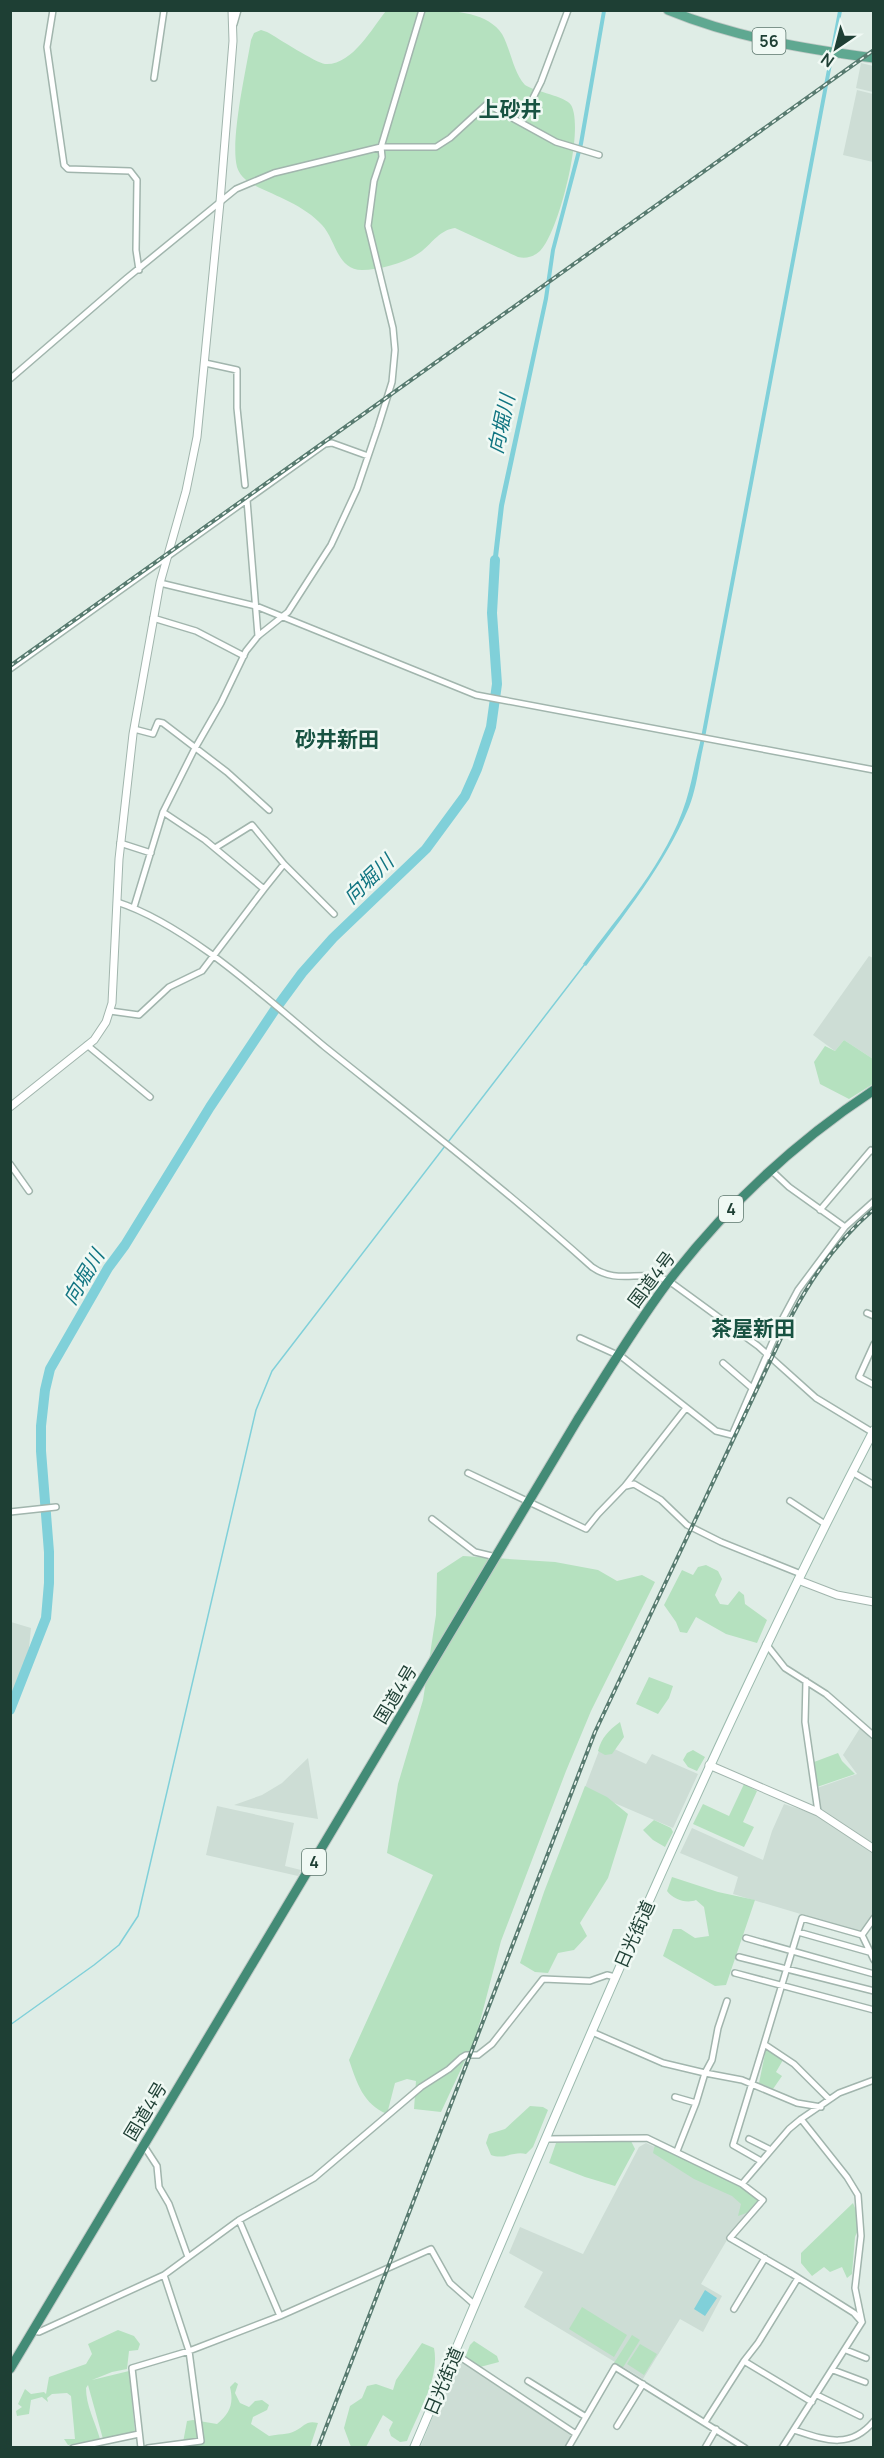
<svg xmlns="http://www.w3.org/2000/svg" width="884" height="2458" viewBox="0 0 884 2458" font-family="Manrope,'Noto Sans JP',sans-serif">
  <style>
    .built { fill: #cdddd5 }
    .green { fill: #b5e1bf }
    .water { fill: #80d0d9 }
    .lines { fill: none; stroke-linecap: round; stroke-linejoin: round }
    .stream { stroke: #80d0d9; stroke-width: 1.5 }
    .river { stroke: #80d0d9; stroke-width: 10 }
    .minor-casing { stroke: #a1b5ad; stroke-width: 8 }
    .tertiary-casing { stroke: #a1b5ad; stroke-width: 9 }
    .secondary-casing { stroke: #9cbaae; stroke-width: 10 }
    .primary-casing { stroke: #c0c9c6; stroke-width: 11 }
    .trunk-casing { stroke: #c0c9c6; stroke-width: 11 }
    .minor { stroke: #fff; stroke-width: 5 }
    .tertiary { stroke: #fff; stroke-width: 7 }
    .secondary { stroke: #fff; stroke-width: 8 }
    .primary { stroke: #5fa891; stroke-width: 9 }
    .trunk { stroke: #438b76; stroke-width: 9 }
    .rail-casing { stroke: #587b70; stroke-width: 4 }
    .rail { stroke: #f0f9f4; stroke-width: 1.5; stroke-dasharray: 4.5; stroke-linecap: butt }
    .labels { text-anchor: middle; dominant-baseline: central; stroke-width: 5; stroke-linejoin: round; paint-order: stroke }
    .shield { fill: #f0f9f4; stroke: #5d776e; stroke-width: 1.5 }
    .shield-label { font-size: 16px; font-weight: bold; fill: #1e3f34 }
    .street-label { font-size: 18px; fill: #1e3f34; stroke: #f0f9f4 }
    .water-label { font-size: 20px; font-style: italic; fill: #117582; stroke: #f0f9f4 }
    .quarter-label { font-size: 21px; font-weight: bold; fill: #185342; stroke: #f0f9f4 }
  </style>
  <rect width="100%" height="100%" fill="#dfede6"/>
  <path class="built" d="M861,63L873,66V92L856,88Z
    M857,90L873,94V162L843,155Z
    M869,956L873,958V1059L844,1040L835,1051L813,1035Z
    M11,1622L31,1628L29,1648L11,1707Z
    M860,1728L873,1741V1846L820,1810L817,1788L857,1774L843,1755Z
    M602,1743L646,1764L652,1754L698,1774L673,1828L584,1790Z
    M308,1758L318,1819L234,1805L262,1795L282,1783Z
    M784,1804L818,1815L873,1854V1914L861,1932L733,1894L738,1877L680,1853L692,1828L763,1860L772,1831Z
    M217,1806L294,1823L285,1866L301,1870L298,1876L206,1855Z
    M646,2143L676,2156L756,2200L727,2240L701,2284L722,2296L703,2332L680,2319L643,2379L524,2307L543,2272L509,2253L520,2227L583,2254L639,2147Z
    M459,2360L574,2436L567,2447L420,2448L455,2362Z"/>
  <path class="green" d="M386,11C418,11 482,3 502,34C511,50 513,72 525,85C536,92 565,96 571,105C585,128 559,233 540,251C533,257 526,259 518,257L455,228C440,230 433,242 422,251C408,262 380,270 362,270C337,270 336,240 322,225C304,205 275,196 252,184C245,180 239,174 237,167C230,140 246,70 251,40L254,33L261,30L267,32C278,38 316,63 325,64C352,66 372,28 386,11Z
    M844,1040L873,1059V1084L849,1099L820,1084L814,1062L825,1046L835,1051Z
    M463,1556L555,1562L598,1570L617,1581L642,1575L655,1582L591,1711L566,1771L501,1941L476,2037L441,2112L414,2109L416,2081L407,2079L395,2083L387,2114C363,2104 357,2083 349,2060L433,1875L387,1853L398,1784L423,1700L436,1615L437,1573Z
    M706,1565L718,1571L722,1579L715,1595L720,1604L728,1605L739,1591L744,1595L745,1604L767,1620L757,1643L726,1634L696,1617L687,1633L680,1632L676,1622L664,1605L682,1570L693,1575L698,1567Z
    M649,1677L673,1686L669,1698L658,1714L636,1704Z
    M620,1722L624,1737L612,1754L605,1755L598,1751C602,1737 608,1731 620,1722Z
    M693,1750L705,1757L697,1771L688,1767L683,1760L687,1753Z
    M838,1753L842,1761L855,1774L817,1787L814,1762Z
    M744,1784L757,1791L743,1822L754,1827L744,1847L693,1824L703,1804L729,1816Z
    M585,1786L607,1797L628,1814L608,1878L580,1923L587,1936L574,1950L558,1953L548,1973L535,1972L520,1963L544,1892Z
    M654,1820L671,1828L673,1832L665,1847L653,1840L643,1830Z
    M672,1877L718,1892L755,1900L726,1985L715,1986L663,1956L673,1929H681L695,1938L709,1936L704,1907L696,1900C686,1904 673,1899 667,1891Z
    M766,2049L783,2060L776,2072L782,2076L773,2089L759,2083Z
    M530,2106L543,2107L548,2110L533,2147L526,2154C513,2151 504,2160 491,2155L486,2143L489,2134L505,2129Z
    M631,2141L635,2149L615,2186L585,2177L549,2163L556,2143Z
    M655,2144L740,2185L759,2200L752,2211L738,2216L741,2204L732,2196L694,2179L653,2153Z
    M853,2203L861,2223L855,2237L852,2274L847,2278L842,2267L830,2272L824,2267L812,2276L801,2263V2253Z
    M582,2307L627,2335L614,2357L569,2329Z
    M118,2330L134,2336L140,2344L138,2350L129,2351L127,2369L112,2372L92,2380L129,2371L135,2432L103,2439L88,2385L86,2388C86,2406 95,2421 100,2439L68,2445L64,2439H75L71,2396L67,2393L52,2394L47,2398L48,2402L42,2397L31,2400L29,2414L17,2416L16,2411L22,2407L18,2404L25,2389L31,2394L44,2392L46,2394L49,2377L86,2364L92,2354L88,2344Z
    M632,2335L640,2340L622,2369L614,2363Z
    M474,2341L497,2356L499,2362L480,2367L465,2358L470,2345Z
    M422,2343L434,2348C440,2378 418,2413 407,2441L400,2442L391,2436L389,2430L393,2422L383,2415L366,2447H351L344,2428L350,2406L362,2398L367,2386L376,2384L393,2390L396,2380Z
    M640,2344L657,2354L644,2375L627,2364Z
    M235,2382L238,2384L235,2393L240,2403L249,2407L255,2401L262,2400L269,2405L267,2410L253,2417L251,2424L269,2436C277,2434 288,2435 295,2431C305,2426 306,2420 318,2423L310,2447L182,2448L187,2421L193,2420L217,2424C230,2413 234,2404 230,2387Z"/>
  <path class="water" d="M602,11H606L583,144L555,250L548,299L504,506L496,574H491L499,505L544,298L551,250L579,143Z
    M838,11H842L704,743C699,764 697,787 689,807C664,866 624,915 586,966L583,964C620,913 667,862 686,801C692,782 695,762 700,743Z
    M705,2290L717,2298L705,2316L694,2309Z"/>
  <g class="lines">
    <path class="stream" d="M10,2025L94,1965L119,1945L138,1916L256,1410L272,1371L585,964"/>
    <path class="river" d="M10,1710L46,1618L49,1583V1552L41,1451V1426L45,1390L50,1369L108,1268L125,1245L210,1107L274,1011L302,973L333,938L426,849L465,796L477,769L491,727L497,684L492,613L495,560"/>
    <g class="minor-casing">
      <path id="minor" d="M53,10L47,47L64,165L68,169L130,171L137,180L136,250L139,270
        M234,24L238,10
        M154,78L164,10
        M521,122L541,82L568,10
        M205,363L237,370V408L245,485
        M10,379L127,278L236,189L274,173L381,147H436L450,138L487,104L556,142L599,155
        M247,500L258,636
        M160,583L256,606L476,695L874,770
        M153,618L196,631L244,656
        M10,669L325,444L332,443L368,456
        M134,729L153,734L158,722L163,723L227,772L269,810
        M163,812L205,840L264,889L284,864L334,914
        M120,843L151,853
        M215,848L252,825L284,864
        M117,902C188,925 267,999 325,1047C415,1119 506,1190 592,1267C619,1286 642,1268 669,1281L758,1346L816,1398L872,1432
        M134,907L163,812L194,750L221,703L246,651L258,636L288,612L331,545L357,489L378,427L392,382L395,350L393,328L368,226L374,181L382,157L381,147L422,10
        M110,1011L139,1015L169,987L202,971L264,889
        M87,1045L150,1097
        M10,1164L29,1191
        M771,1170L789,1187L845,1227L874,1201
        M820,1210L871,1150L874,1152
        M867,1313L874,1316
        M580,1338L622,1357L716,1431L732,1435L783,1318L798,1290L845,1227
        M874,1344L859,1377L874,1385
        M723,1363L752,1388
        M852,1472L874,1485
        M468,1473L586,1529L598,1514L625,1486L686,1408
        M626,1486L634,1484L661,1500L687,1525L721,1542L801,1574
        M790,1501L825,1524
        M10,1512L56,1507
        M432,1519L475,1552L496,1557
        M766,1644L785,1668L826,1694L874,1736
        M806,1681L805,1722L818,1812
        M798,1932L869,1952
        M862,1935L874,1918
        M746,1938L874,1974
        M739,1957L874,1991
        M735,1973L874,2010
        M592,2032L663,2063L705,2073L712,2060L718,2028L727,2001
        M764,2044L802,1918L862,1935L874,1960
        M675,2097L696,2103L705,2073L742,2080L797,2103L821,2107
        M546,2139L647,2138L742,2184L763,2200L730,2238L792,2274L854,2313L862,2322
        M749,2139L771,2150
        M144,2146L157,2166L159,2187L169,2204L188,2257
        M677,2151L696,2103
        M761,2161L733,2145L764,2044L794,2064L829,2099
        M742,2184L789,2129L801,2119L839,2093L874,2080
        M239,2220L280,2316
        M734,2309L765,2258
        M33,2331L39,2332L164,2275L239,2220L314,2178L421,2087L449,2069L461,2058L466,2055H478L492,2044L543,1979L590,1981L607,1975L615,1977
        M846,2350L866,2358
        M454,2353L576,2434
        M744,2361L758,2343L798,2278
        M833,2370L865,2382
        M528,2381L586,2417
        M817,2395L860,2416
        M705,2422L744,2361L812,2402
        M617,2426L643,2384
        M794,2430C825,2440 850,2450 874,2421
        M73,2448L139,2434
        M141,2448L132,2368L189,2351L280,2316L431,2249L450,2283L475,2305
        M148,2448L201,2441L189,2351L164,2275
        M568,2448L615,2367L745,2448
        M705,2448L716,2429
        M782,2448L862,2322L855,2288L861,2236L858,2195L847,2177L801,2119"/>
    </g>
    <g class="tertiary-casing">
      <path id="tertiary" d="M10,1107L94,1040L106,1022L112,1003L119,859L133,734L160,583L186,491L197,437L220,202L233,41L232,10
        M798,1580L837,1595L874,1602
        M709,1765L818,1812L874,1849"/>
    </g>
    <g class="secondary-casing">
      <path id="secondary" d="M414,2448C560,2105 702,1760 874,1430"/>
    </g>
    <g class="primary-casing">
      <path id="primary" d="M668,10C734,37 804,49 874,58"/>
    </g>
    <g class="trunk-casing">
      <path id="trunk" d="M10,2369L578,1419C607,1373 635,1326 668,1282C725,1208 795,1142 874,1090"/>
    </g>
    <use href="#minor" class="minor"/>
    <use href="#tertiary" class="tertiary"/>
    <use href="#secondary" class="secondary"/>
    <use href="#primary" class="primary"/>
    <use href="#trunk" class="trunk"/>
    <g class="rail-casing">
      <path id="rail" d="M10,666L874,50
        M318,2448L595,1732L792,1315C813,1275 839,1239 874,1209"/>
    </g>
    <use href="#rail" class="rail"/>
  </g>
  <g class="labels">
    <g class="shield">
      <rect x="752.5" y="28" width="33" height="26" rx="4.5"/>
      <rect x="719" y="1196" width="24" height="26" rx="4.5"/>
      <rect x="302" y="1849" width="24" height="26" rx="4.5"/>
    </g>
    <g class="shield-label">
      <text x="769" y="41">56</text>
      <text x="731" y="1209">4</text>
      <text x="314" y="1862">4</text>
    </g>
    <g class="street-label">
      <text transform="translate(651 1279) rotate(-53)">国道4号</text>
      <text transform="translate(395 1694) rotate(-59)">国道4号</text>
      <text transform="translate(634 1934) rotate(-66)">日光街道</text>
      <text transform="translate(145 2111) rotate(-59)">国道4号</text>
      <text transform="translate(443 2381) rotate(-67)">日光街道</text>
    </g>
    <g class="water-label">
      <text transform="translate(501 424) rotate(-78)">向堀川</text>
      <text transform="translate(368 879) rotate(-44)">向堀川</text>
      <text transform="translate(83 1277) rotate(-59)">向堀川</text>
    </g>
    <g class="quarter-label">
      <text x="510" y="109">上砂井</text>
      <text x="337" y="739">砂井新田</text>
      <text x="753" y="1328">茶屋新田</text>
    </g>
  </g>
  <rect width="884" height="2458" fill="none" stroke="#1e3f34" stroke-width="24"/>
  <g transform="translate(836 48) rotate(215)" stroke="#f0f9f4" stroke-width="4.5" paint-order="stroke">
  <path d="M0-4.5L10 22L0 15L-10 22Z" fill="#1e3f34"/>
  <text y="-9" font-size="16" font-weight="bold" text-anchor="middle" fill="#1e3f34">N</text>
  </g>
</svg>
